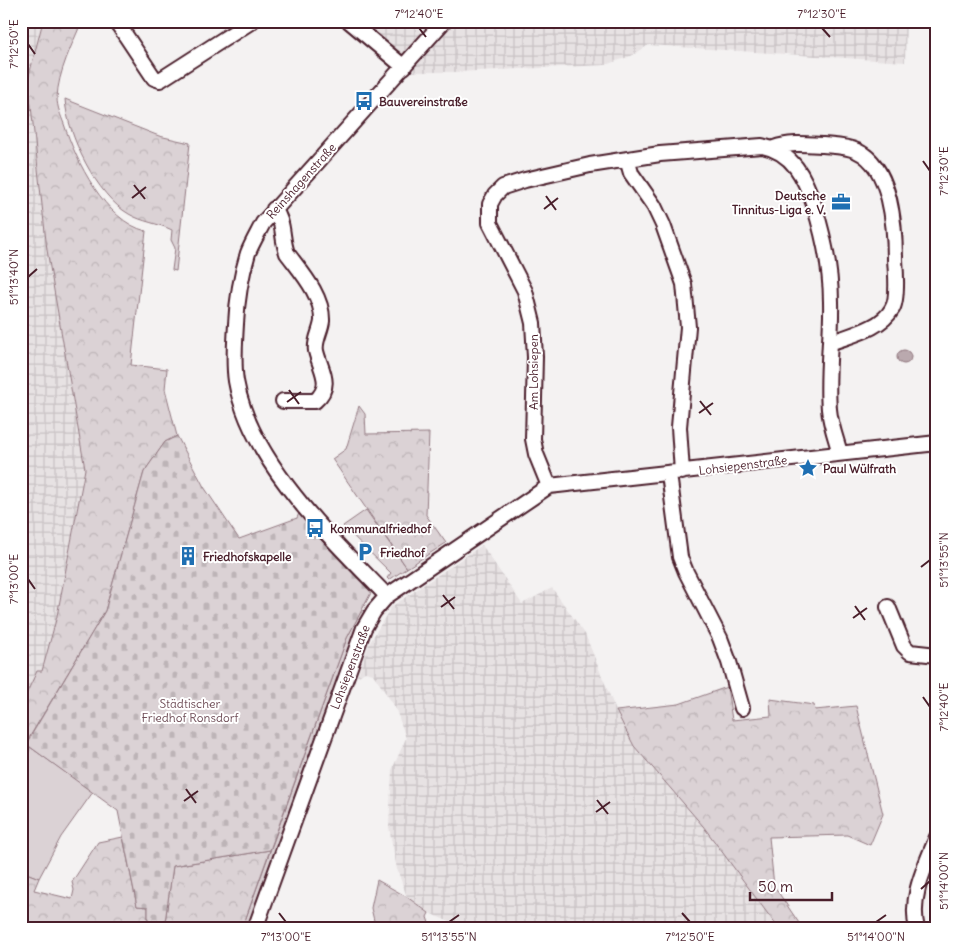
<svg xmlns="http://www.w3.org/2000/svg" width="958" height="950" viewBox="0 0 958 950" font-family="Delius,sans-serif">
  <style>
    .industrial { fill: url(#industrial-grid) }
    .green { fill: #dbd2d5; stroke: #927880 }
    .forest { fill: url(#forest-crowns); stroke: #927880 }
    .cemetery { fill: url(#cemetery-stones); stroke: #927880 }
    .water { fill: url(#water-ripples); stroke: #8d727a }
    .lines { fill: none; stroke-linecap: round; stroke-linejoin: round }
    .minor-casing { stroke: #4a1f2b; stroke-width: 18 }
    .minor { stroke: #fff; stroke-width: 14 }
    .ticks { fill: none; stroke: #4a1f2b; stroke-width: 2 }
    .labels { text-anchor: middle; dominant-baseline: central; stroke-width: 4; stroke-linejoin: round; paint-order: stroke }
    .poi-label { font-size: 12px; font-weight: bold; fill: #4a1f2b; stroke: #fff; text-anchor: start }
    .street-label { font-size: 12px; fill: #4a1f2b; stroke: #fff }
    .park-label { font-size: 12px; fill: #6e4c56; stroke: #fff }
    .neatline { fill: none; stroke: #4a1f2b; stroke-width: 2 }
    .ticks-label { font-size: 12px; text-anchor: middle; fill: #4a1f2b }
  </style>
  <defs>
    <pattern id="industrial-grid" width="8" height="8" patternUnits="userSpaceOnUse" patternTransform="scale(1.25)"><rect width="8" height="8" fill="#e7e2e3"/><path d="M0 4h8M4 0v8" fill="none" stroke="#c8c1c3"/></pattern>
    <pattern id="forest-crowns" width="20" height="18" patternUnits="userSpaceOnUse" patternTransform="scale(1.25)"><rect width="20" height="18" fill="#dbd2d5"/><path d="M2 6a3 3 0 1 1 6 0M12 15a3 3 0 1 1 6 0" fill="none" stroke="#bdb4b7"/></pattern>
    <pattern id="cemetery-stones" width="16" height="16" patternUnits="userSpaceOnUse" patternTransform="scale(1.25)"><rect width="16" height="16" fill="#dbd2d5"/><path d="M2 7V4a2 2 0 0 1 4 0v3zM10 15v-3a2 2 0 0 1 4 0v3z" fill="#bdb4b7"/></pattern>
    <pattern id="water-ripples" width="26" height="14" patternUnits="userSpaceOnUse" patternTransform="scale(1.25)"><rect width="26" height="14" fill="#baa9ae"/><path d="M2 4q2-2 4 0t4 0M15 11q2-2 4 0t4 0" fill="none" stroke="#99898e"/></pattern>
  </defs>
  <rect width="100%" height="100%" fill="#f4f2f2"/>
  <filter id="ink" filterUnits="userSpaceOnUse"><feTurbulence type="fractalNoise" baseFrequency=".02" numOctaves="2"/><feDisplacementMap in="SourceGraphic" scale="10" xChannelSelector="R" yChannelSelector="G"/><feConvolveMatrix kernelMatrix="1 2 1 2 8 2 1 2 1" color-interpolation-filters="sRGB"/></filter>
  <g filter="url(#ink)">
    <path class="industrial" d="M21,21H43L28,80L47,250L85,469L57,616L42,671H37L21,705Z
      M360,21H906L905,62L649,45L631,56L605,65L456,72H409L400,53Z
      M482,545L522,604L552,588L585,634L616,711L634,746L703,826L779,929H466L429,913L407,897L397,869L389,827L392,770L406,738L395,707L373,674L365,672L357,677L369,644L391,607Z"/>
    <path class="green" d="M366,510L407,568L389,580L387,578L391,573L343,526Z
      M361,610L366,612L250,929H242L347,638Z
      M30,747L93,792L61,837L39,878L21,871V779Z"/>
    <path class="forest" d="M43,21H82C72,45 58,72 57,98C57,107 61,116 64,124C76,161 105,221 146,231L131,365L167,369L165,389L177,436L165,442L144,472L105,611L26,743L30,747L21,779V705L37,671H42L57,616L85,469L47,250L28,79Z
      M65,99L159,136L190,143L176,271L172,270L175,248L171,240L172,230C158,223 142,222 129,214C97,196 67,135 65,99Z
      M359,406L365,414L366,434L429,433L426,515L446,543L407,568L332,459L346,449Z
      M727,687L732,720L771,716L770,699L814,705L815,710L856,706L883,814L870,845L847,835L769,837L774,886L803,929H779L703,826L634,746L616,711L679,704Z
      M123,837L137,906L148,907V923L165,922L173,866L270,850L242,929H21V871L39,878L34,890L72,899L74,890L72,882L98,842Z
      M377,880L407,897L429,913L427,917L431,929H376L371,908Z"/>
    <path class="cemetery" d="M177,436L204,487L239,539L297,518L299,513L317,536L372,591L347,638L270,850L173,866L165,922L148,923V907L137,906L118,811L26,744L105,611L144,472L165,442Z"/>
    <path class="water" d="M897 357a7 7 0 1 1 14 0a7 7 0 1 1-14 0Z"/>
    <g class="lines">
      <g class="minor-casing">
        <path id="minor" d="M116,21L154,78L160,80L252,21
          M349,21L404,67
          M774,148C789,142 807,144 823,145C834,146 847,146 857,151C891,166 895,227 895,260C896,272 898,300 892,309C881,329 850,335 830,343
          M627,159L631,173L654,206L663,225L684,284L688,327L679,427L682,472
          M274,209C285,223 281,237 287,253C301,272 323,296 322,321C321,331 314,341 316,351C320,369 334,385 315,401H283
          M669,474L680,557L686,572L720,638L729,662L742,708
          M549,486L536,454L533,439L535,357L533,323L525,291L490,223V204L495,195L503,187L525,180L590,165L660,154L762,146C793,152 805,178 814,205C824,237 831,268 831,302C832,337 826,373 829,409C830,423 836,439 840,453
          M387,596C332,539 250,462 236,381C233,362 235,343 236,324C237,301 241,276 248,253C252,243 258,233 263,223L444,21
          M888,607L904,646L910,652L937,655
          M255,929L364,628L374,611L387,596L549,486L937,443
          M917,929C909,897 925,867 937,837"/>
      </g>
      <use href="#minor" class="minor"/>
    </g>
  </g>
  <path class="ticks" d="M419,28L426,37M822,28L830,37M28,44L35,54M923,161L930,171M134,185L145,199M546,196L556,210M132,198L146,187M544,209L558,198M28,277L37,269M289,390L299,404M700,401L711,415M287,402L301,392M699,413L713,403M921,567L930,560M28,579L35,589M443,595L454,609M855,606L865,620M441,607L455,597M853,618L867,608M923,697L930,707M186,789L196,803M597,800L608,814M184,801L198,791M596,812L610,802M921,889L930,881M279,913L286,922M682,913L690,922M449,922L459,915M876,922L886,915"/>
  <defs>
    <g id="bus-bare" transform="scale(1.5)"><path d="M-5-6H5V4H4V6H2V4H-2V6H-4V4H-5ZM-3.5-4V0h7V-4ZM-3.5 1.2v1.5H-2V1.2ZM2 1.2v1.5H3.5V1.2Z" fill="#1f6fb2" stroke="#fff" stroke-width="2.5" paint-order="stroke"/></g>
    <g id="office-bare" transform="scale(1.5)"><path d="M-6-3h4V-5.5h4V-3h4V5H-6ZM-1-4.5V-3h2v-1.5ZM-6 0V1H6V0Z" fill="#1f6fb2" stroke="#fff" stroke-width="2.5" paint-order="stroke"/></g>
    <g id="sight-bare" transform="scale(1.5)"><path d="M0-6L1.8-2.2L6-1.7L2.9 1.2L3.7 5.4L0 3.3L-3.7 5.4L-2.9 1.2L-6-1.7L-1.8-2.2Z" fill="#1f6fb2" stroke="#fff" stroke-width="2.5" paint-order="stroke"/></g>
    <g id="parking-bare" transform="scale(1.5)"><path d="M-3.5-5.5H1a3.5 3.5 0 0 1 0 7H-1V5.5H-3.5ZM-1-3.4V-.6H.8a1.4 1.4 0 0 0 0-2.8Z" fill="#1f6fb2" stroke="#fff" stroke-width="2.5" paint-order="stroke"/></g>
    <g id="building-bare" transform="scale(1.5)"><path d="M-4-6H4V6H1V3H-1V6H-4ZM-2.5-4.3h1.7v1.8h-1.7ZM.8-4.3h1.7v1.8H.8ZM-2.5-1h1.7V.8h-1.7ZM.8-1h1.7V.8H.8Z" fill="#1f6fb2" stroke="#fff" stroke-width="2.5" paint-order="stroke"/></g>
  </defs>
  <g fill-rule="evenodd">
    <use href="#bus-bare" x="364" y="101"/>
    <use href="#office-bare" x="841" y="202"/>
    <use href="#sight-bare" x="808" y="468"/>
    <use href="#bus-bare" x="315" y="528"/>
    <use href="#parking-bare" x="365" y="552"/>
    <use href="#building-bare" x="188" y="556"/>
  </g>
  <g class="labels">
    <g class="poi-label">
      <text x="379" y="101">Bauvereinstraße</text>
      <text x="826" y="195" text-anchor="end">Deutsche<tspan x="826" dy="14">Tinnitus-Liga e. V.</tspan></text>
      <text x="823" y="468">Paul Wülfrath</text>
      <text x="330" y="528">Kommunalfriedhof</text>
      <text x="380" y="552">Friedhof</text>
      <text x="203" y="556">Friedhofskapelle</text>
    </g>
    <g class="street-label">
      <text transform="translate(301 181) rotate(-48)">Reinshagenstraße</text>
      <text transform="translate(533 372) rotate(-90)">Am Lohsiepen</text>
      <text transform="translate(743 465) rotate(-7)">Lohsiepenstraße</text>
      <text transform="translate(350 667) rotate(-69)">Lohsiepenstraße</text>
    </g>
    <g class="park-label">
      <text x="190" y="703">Städtischer<tspan x="190" dy="14">Friedhof Ronsdorf</tspan></text>
    </g>
  </g>
  <rect width="958" height="950" fill="none" stroke="#fff" stroke-width="55"/>
  <path d="M750 892v8h82v-8" fill="none" stroke="#4a1f2b" stroke-width="2.5"/>
  <text x="758" y="892" font-size="15" fill="#4a1f2b" stroke="#ffffff" stroke-width="4" paint-order="stroke">50 m</text>
  <rect x="28" y="28" width="902" height="894" class="neatline"/>
  <g class="ticks-label">
    <text x="419" y="18">7°12'40"E</text>
    <text x="822" y="18">7°12'30"E</text>
    <text transform="translate(14 44) rotate(-90)" y="4">7°12'50"E</text>
    <text transform="translate(944 171) rotate(-90)" y="4">7°12'30"E</text>
    <text transform="translate(14 277) rotate(-90)" y="4">51°13'40"N</text>
    <text transform="translate(944 560) rotate(-90)" y="4">51°13'55"N</text>
    <text transform="translate(14 579) rotate(-90)" y="4">7°13'00"E</text>
    <text transform="translate(944 707) rotate(-90)" y="4">7°12'40"E</text>
    <text transform="translate(944 881) rotate(-90)" y="4">51°14'00"N</text>
    <text x="286" y="941">7°13'00"E</text>
    <text x="449" y="941">51°13'55"N</text>
    <text x="690" y="941">7°12'50"E</text>
    <text x="876" y="941">51°14'00"N</text>
  </g>
</svg>
